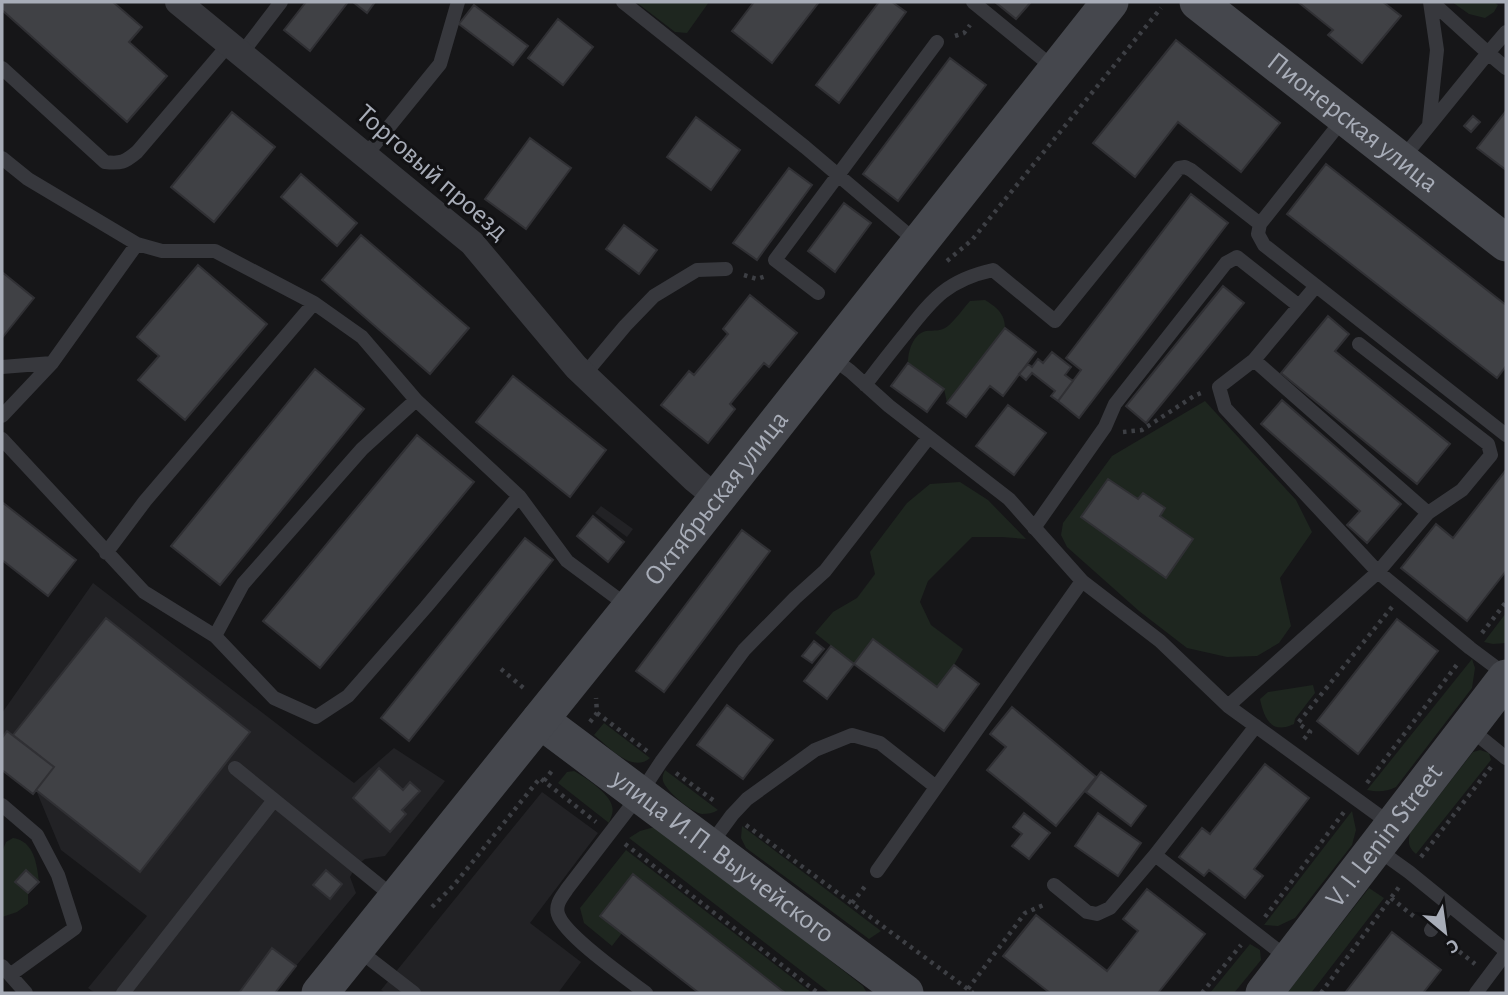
<svg xmlns="http://www.w3.org/2000/svg" width="1508" height="995" viewBox="0 0 1508 995" font-family="'Alegreya Sans',sans-serif">
  <style>
    .built { fill: #222225 }
    .green { fill: #1e261f }
    .building { fill: #404145; stroke: #303034; stroke-width: 2 }
    .lines { fill: none; stroke-linecap: round; stroke-linejoin: round }
    .path { stroke: #3d3f44; stroke-width: 4.5; stroke-dasharray: 3.5 5; stroke-linecap: butt }
    .lane { stroke: #37383d; stroke-width: 14 }
    .street { stroke: #37383d; stroke-width: 26 }
    .secondary { stroke: #45474d; stroke-width: 37 }
    .labels { text-anchor: middle; dominant-baseline: central; stroke-width: 6; stroke-linejoin: round; paint-order: stroke }
    .street-label { font-size: 28px; fill: #a8adb8; stroke: #111113 }
  </style>
  <rect width="100%" height="100%" fill="#161618"/>
  <path class="built" d="M601,506L633,529L627,537L595,513Z
    M93,583L354,783L394,748L445,781L385,856L365,859L356,866L350,877L356,893L296,966L275,993H95L88,988L147,916L61,850L36,790L2,771V713Z
    M542,792L598,833L530,923L581,962L558,993H385L381,990Z"/>
  <path class="green" d="M636,2H709L687,33L675,32Z
    M1452,2H1494L1498,5L1494,12L1485,18L1469,14Z
    M985,300C996,307 1005,313 1005,328L947,403L944,389L908,363C908,351 913,334 926,331C934,330 940,332 948,326C956,319 963,309 970,301Z
    M1205,401L1296,500L1312,532L1280,578L1291,626L1279,643L1257,656L1227,657L1187,648L1139,611L1067,547L1061,535L1063,523L1112,456Z
    M960,482L988,500L1026,539L1002,537H972L928,581L920,602L931,625L963,649L954,665L937,687L874,639L854,664L815,633L833,612L857,598L875,574L870,552L907,503L930,484Z
    M1506,613V643L1493,644L1484,642Z
    M1472,659L1475,668L1472,688L1396,787C1386,792 1378,792 1367,790Z
    M1313,685L1315,693L1295,719L1294,724C1271,735 1264,718 1260,699L1268,692Z
    M604,723L650,758C632,774 608,746 594,735Z
    M1480,750L1489,753L1491,760L1416,854C1408,847 1408,843 1410,833L1473,752Z
    M665,770L718,810C713,813 708,814 702,814C691,812 666,791 663,781C662,776 663,775 665,770Z
    M574,771C585,777 610,794 612,806C614,812 611,817 609,823L558,783L567,772Z
    M1352,811L1356,830L1352,845L1295,918L1278,926L1264,925Z
    M658,826L863,986L867,993H830L629,838L640,831Z
    M742,826L881,931L869,939L746,848L741,838Z
    M13,838C34,841 37,864 39,882L28,893V904L17,912L2,917V852L6,842Z
    M626,850L812,993H785L633,874L600,916L622,933L612,946L584,923L580,908Z
    M1369,888L1384,898L1311,993H1287Z
    M1250,944L1260,950L1261,960L1234,993H1210Z"/>
  <path class="building" d="M2,2H113L142,27L129,42L167,76L127,122L2,10Z
    M306,2H348L310,51L284,30Z
    M353,2H375L367,13Z
    M754,2H819L772,63L732,31Z
    M879,2H892L906,12L839,103L816,85Z
    M995,2H1031L1016,19Z
    M1298,2H1383L1401,16L1362,63L1328,35L1333,30Z
    M474,5L528,46L513,65L459,24Z
    M558,19L593,47L563,85L528,58Z
    M1176,40L1280,123L1241,172L1178,122L1135,177L1093,143Z
    M950,58L986,85L898,201L863,174Z
    M1506,111V170L1477,148Z
    M232,112L275,147L214,222L171,187Z
    M1473,116L1480,122L1471,132L1464,126Z
    M696,117L740,150L711,190L667,157Z
    M530,138L571,168L526,229L485,199Z
    M1326,164L1506,305V366L1497,378L1287,214Z
    M789,168L812,185L757,260L733,243Z
    M301,174L357,223L337,246L281,197Z
    M1191,194L1228,223L1079,418L1058,401L1081,370L1066,358Z
    M844,203L871,223L835,272L808,251Z
    M624,225L657,250L639,274L606,249Z
    M361,235L469,328L430,374L322,280Z
    M198,265L267,324L185,420L138,380L159,356L137,337Z
    M2,272L34,298L2,338Z
    M1223,286L1244,303L1146,423L1126,406Z
    M750,295L797,333L769,367L764,363L730,404L735,409L708,443L661,405L689,371L694,375L728,334L723,329Z
    M1328,316L1349,334L1335,351L1450,444L1417,484L1281,373Z
    M1005,328L1036,352L1003,396L990,386L966,417L947,403Z
    M1052,352L1071,367L1065,375L1073,381L1058,401L1051,396L1055,391L1032,373L1026,380L1019,374L1028,364L1032,367L1038,359L1043,363Z
    M908,363L944,389L927,412L891,386Z
    M315,369L364,409L220,585L171,546Z
    M513,376L606,450L570,497L476,422Z
    M1282,400L1401,504L1367,543L1347,525L1360,511L1261,424Z
    M1008,405L1046,433L1014,475L976,446Z
    M417,435L474,482L320,668L263,621Z
    M1506,470V571L1467,621L1401,568L1436,524L1453,538Z
    M1108,479L1138,499L1143,493L1165,508L1160,516L1193,539L1166,578L1081,517Z
    M2,502L76,560L48,596L2,560Z
    M593,516L624,542L608,562L577,536Z
    M742,530L770,551L664,692L636,671Z
    M525,538L553,560L409,741L381,718Z
    M106,618L250,732L140,872L36,790L54,767L13,735Z
    M1397,619L1438,651L1358,754L1317,721Z
    M873,639L937,687L954,665L979,684L944,731L854,664Z
    M814,641L824,649L812,663L802,656Z
    M831,646L854,664L827,699L804,681Z
    M727,705L773,740L743,779L697,745Z
    M1012,707L1096,777L1056,826L987,770L1006,747L990,734Z
    M7,731L54,767L33,794L2,770V738Z
    M1265,764L1309,798L1254,869L1263,876L1245,898L1209,870L1204,876L1179,857L1202,828L1210,834Z
    M379,768L403,790L410,782L420,791L402,810L406,814L390,832L353,798Z
    M1101,772L1146,806L1131,826L1086,792Z
    M1024,813L1050,833L1029,859L1012,846L1022,834L1013,827Z
    M1098,813L1141,843L1118,876L1075,846Z
    M26,870L39,882L28,893L15,882Z
    M326,870L342,884L330,899L313,885Z
    M633,874L785,993H699L600,916Z
    M1147,889L1205,934L1158,993H1050L1003,956L1036,915L1107,971L1138,931L1123,919Z
    M1392,932L1441,970L1423,993H1345Z
    M272,948L296,966L275,993H239Z"/>
  <g class="lines">
    <path class="path" d="M955,36L964,33L970,25
      M947,261L972,240L1161,8
      M744,275L757,279L766,276
      M1123,432L1142,430L1194,396L1201,393
      M1482,633L1506,602
      M501,669L526,690
      M597,713L647,751
      M590,722L597,713L596,698
      M1304,739L1310,732L1298,723L1392,607
      M676,773L717,803
      M544,781L554,768
      M1367,783L1459,662
      M746,825L973,993
      M625,844L818,993
      M1421,857L1491,767
      M1391,898L1417,919
      M852,903L866,885
      M432,907L454,885L540,778L596,822
      M1265,917L1344,812
      M1446,941L1475,964
      M968,989L1025,913L1046,904
      M1202,993L1241,945
      M1321,993L1399,887"/>
    <path class="lane" d="M623,2L805,147L918,243
      M973,2L1055,69
      M1506,32L1488,53L1506,68
      M242,53L281,2
      M2,68L105,162C121,164 125,162 137,152L230,43
      M1344,118L1260,224L1258,234L1264,245L1506,435
      M1429,125L1437,50L1430,2
      M366,155L440,64L458,2
      M2,158L28,179L137,244L162,251H215L314,303L362,337L416,400L519,496L567,561L629,607
      M1402,159L1488,53L1432,2
      M1316,286L1254,360L1219,387L1225,408L1378,572L1470,648L1506,675
      M818,293L775,260L937,42
      M831,357L850,371L889,406L1009,499L1082,581L1160,641L1228,706L1392,825
      M1254,360L1428,513
      M2,367L52,363
      M584,375L625,326L654,296L697,270L726,269
      M865,385C879,367 892,350 906,333C933,298 948,280 993,270L1055,321L1179,168L1185,167L1191,170L1260,224
      M2,416L52,363L137,244
      M2,439L144,592L215,636L274,698L316,717L348,696L426,607L519,496
      M1034,528L1105,427L1115,404L1226,263L1237,257L1299,306
      M106,553L145,501L314,303
      M215,636L243,584L362,449L416,400
      M1228,706L1378,572L1428,513L1462,490L1491,455L1488,444L1359,344
      M1256,726L1155,855L1289,959
      M1469,728L1506,758
      M235,768L395,898
      M2,805L37,835L58,875L75,928L10,975
      M710,845L732,815L747,799L815,750L852,735L880,743L936,787
      M1377,849L1409,872L1506,951
      M877,871L1082,581
      M1054,885L1087,912L1097,914L1110,908L1155,855
      M1431,930L1449,905
      M357,949L414,993
      M2,966L26,993
      M123,993L274,800
      M646,993C626,978 564,935 558,914C555,904 562,897 567,889L640,794L661,762L744,650L795,598L825,571L929,437
      M1476,993L1506,953"/>
    <path class="street" d="M178,2L472,243L576,367L695,480L717,498"/>
    <g class="secondary">
      <path id="s1" d="M1198,2L1506,243"/>
      <path id="s2" d="M540,720L905,993"/>
      <path id="s3" d="M320,993L630,608L1110,2"/>
      <path id="s4" d="M1264,993L1506,678"/>
    </g>
  </g>
  <g class="labels">
    <g class="street-label">
      <text stroke="none"><textPath href="#s1" startOffset="196">Пионерская улица</textPath></text>
      <text transform="translate(432 173) rotate(41)">Торговый проезд</text>
      <text stroke="none"><textPath href="#s3" startOffset="634">Октябрьская улица</textPath></text>
      <text stroke="none"><textPath href="#s4" startOffset="198">V. I. Lenin Street</textPath></text>
      <text stroke="none"><textPath href="#s2" startOffset="228">улица И.П. Выучейского</textPath></text>
    </g>
  </g>
  <rect width="1508" height="995" fill="none" stroke="#a8adb8" stroke-width="7"/>
  <g transform="translate(1445 932) rotate(151)" stroke="#111113" stroke-width="5" paint-order="stroke">
  <path d="M0-5L12 26L0 18L-12 26Z" fill="#a8adb8"/>
  <text y="-10" font-size="19" font-weight="bold" text-anchor="middle" fill="#a8adb8">С</text>
  </g>
</svg>
